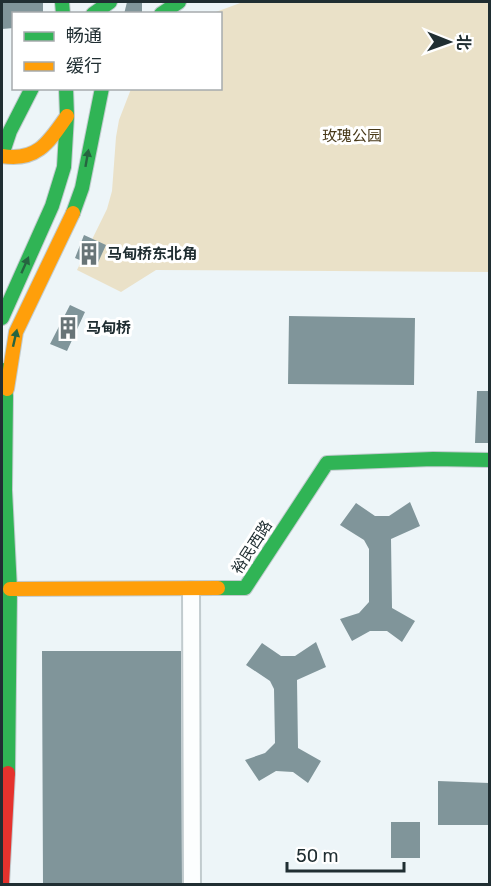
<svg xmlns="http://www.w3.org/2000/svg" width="491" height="886" viewBox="0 0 491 886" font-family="Rubik,'Noto Sans SC',sans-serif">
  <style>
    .green { fill: #eae1c8 }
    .building { fill: #80959a }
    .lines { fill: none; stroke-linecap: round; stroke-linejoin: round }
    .street-casing { stroke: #c1cbce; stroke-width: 20 }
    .fast-casing { stroke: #c1cbce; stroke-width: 16 }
    .slow-casing { stroke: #c1cbce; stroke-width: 16 }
    .jam-casing { stroke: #c1cbce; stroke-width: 16 }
    .street { stroke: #fcfefe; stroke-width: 16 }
    .fast { stroke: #30b455; stroke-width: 14 }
    .slow { stroke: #ff9f0a; stroke-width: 14 }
    .jam { stroke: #e5322d; stroke-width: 14 }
    .oneway { fill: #266440 }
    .labels { text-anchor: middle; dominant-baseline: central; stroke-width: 6; stroke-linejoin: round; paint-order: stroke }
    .park-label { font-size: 15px; fill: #483919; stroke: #fff }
    .poi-label { font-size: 15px; font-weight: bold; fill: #202e32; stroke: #fff; text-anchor: start }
    .street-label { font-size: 15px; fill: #202e32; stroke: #fff }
  </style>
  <rect width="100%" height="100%" fill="#edf5f8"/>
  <path class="green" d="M243,2H489V272L156,270L121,292L77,270L107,209L112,191L116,137L119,120L131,89L220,88V14L213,13Z"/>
  <path class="building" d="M2,2H43V14H14V28L2,29Z
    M127,2H142V14H124Z
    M84,235L106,245L96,267L75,258Z
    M70,305L85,312L67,351L50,344Z
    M289,316L415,318L414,385L288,384Z
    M477,391H489V443H475Z
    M410,502L420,526L391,539L392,608L415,621L402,642L387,631H370L352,641L340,619L359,613L369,602V549L364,540L340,525L356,503L375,516H389Z
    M316,642L326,667L297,680L298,748L321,761L308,783L293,772L276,771L259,781L245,760L265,753L275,743L274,689L270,681L246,665L262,643L281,656H295Z
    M42,651H181L182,885H43Z
    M438,781L489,783V825H438Z
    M391,822H420V858H391Z"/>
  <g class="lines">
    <g class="street-casing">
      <path id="street" d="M191,590L192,884"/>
    </g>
    <g class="fast-casing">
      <path id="fast" d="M62,2L63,14
        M93,14L110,2
        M161,14L179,2
        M2,155L10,131L32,88
        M73,213L82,188L102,88
        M2,318L52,206L64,167L67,116L66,88
        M2,370L6,396L5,490L10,589L8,773
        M218,588H245L327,463L433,459L490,460"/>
    </g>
    <g class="slow-casing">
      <path id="slow" d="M2,156C37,162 49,142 67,116
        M7,389L16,332L73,213
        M10,589L218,588"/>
    </g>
    <g class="jam-casing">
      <path id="jam" d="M2,884L8,773"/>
    </g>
    <use href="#street" class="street"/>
    <use href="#fast" class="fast"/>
    <use href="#slow" class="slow"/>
    <use href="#jam" class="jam"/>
  </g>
  <defs><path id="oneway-solid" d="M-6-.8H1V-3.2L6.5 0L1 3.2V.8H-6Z" transform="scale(1.5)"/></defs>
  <g class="oneway">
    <use href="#oneway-solid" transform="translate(87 158) rotate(-80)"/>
    <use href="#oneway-solid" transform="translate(25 265) rotate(-66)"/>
    <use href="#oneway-solid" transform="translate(15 338) rotate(-77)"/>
  </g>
  <defs>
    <g id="building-bare" transform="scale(1.8)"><path d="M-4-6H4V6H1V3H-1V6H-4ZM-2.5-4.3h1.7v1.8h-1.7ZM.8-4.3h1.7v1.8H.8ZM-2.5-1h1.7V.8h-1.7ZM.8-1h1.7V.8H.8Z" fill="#687477" stroke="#fff" stroke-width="2.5" paint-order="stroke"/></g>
  </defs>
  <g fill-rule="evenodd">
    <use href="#building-bare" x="89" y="254"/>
    <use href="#building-bare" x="68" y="328"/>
  </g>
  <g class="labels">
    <g class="park-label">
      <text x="352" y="136">玫瑰公园</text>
    </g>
    <g class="poi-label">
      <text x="107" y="254">马甸桥东北角</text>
      <text x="86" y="328">马甸桥</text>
    </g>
    <g class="street-label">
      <text transform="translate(252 547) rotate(-57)">裕民西路</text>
    </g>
  </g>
  <rect width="491" height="886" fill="none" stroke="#202e32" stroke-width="6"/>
  <rect x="12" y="12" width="210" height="78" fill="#ffffff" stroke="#a6abad" stroke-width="1.5"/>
  <rect x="24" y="32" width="30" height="9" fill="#30b455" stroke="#a6abad" stroke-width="1.5"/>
  <text x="66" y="42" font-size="18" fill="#202e32">畅通</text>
  <rect x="24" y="62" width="30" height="9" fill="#ff9f0a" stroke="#a6abad" stroke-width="1.5"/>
  <text x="66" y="72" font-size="18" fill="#202e32">缓行</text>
  <g transform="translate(449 42) rotate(91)" stroke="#ffffff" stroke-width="4.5" paint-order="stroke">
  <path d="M0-4.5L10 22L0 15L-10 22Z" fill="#202e32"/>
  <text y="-9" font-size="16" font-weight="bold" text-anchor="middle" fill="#202e32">北</text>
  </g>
  <path d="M287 862v9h117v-9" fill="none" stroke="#202e32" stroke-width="3"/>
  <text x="296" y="862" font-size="18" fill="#202e32" stroke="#ffffff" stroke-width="4.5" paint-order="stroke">50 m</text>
</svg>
